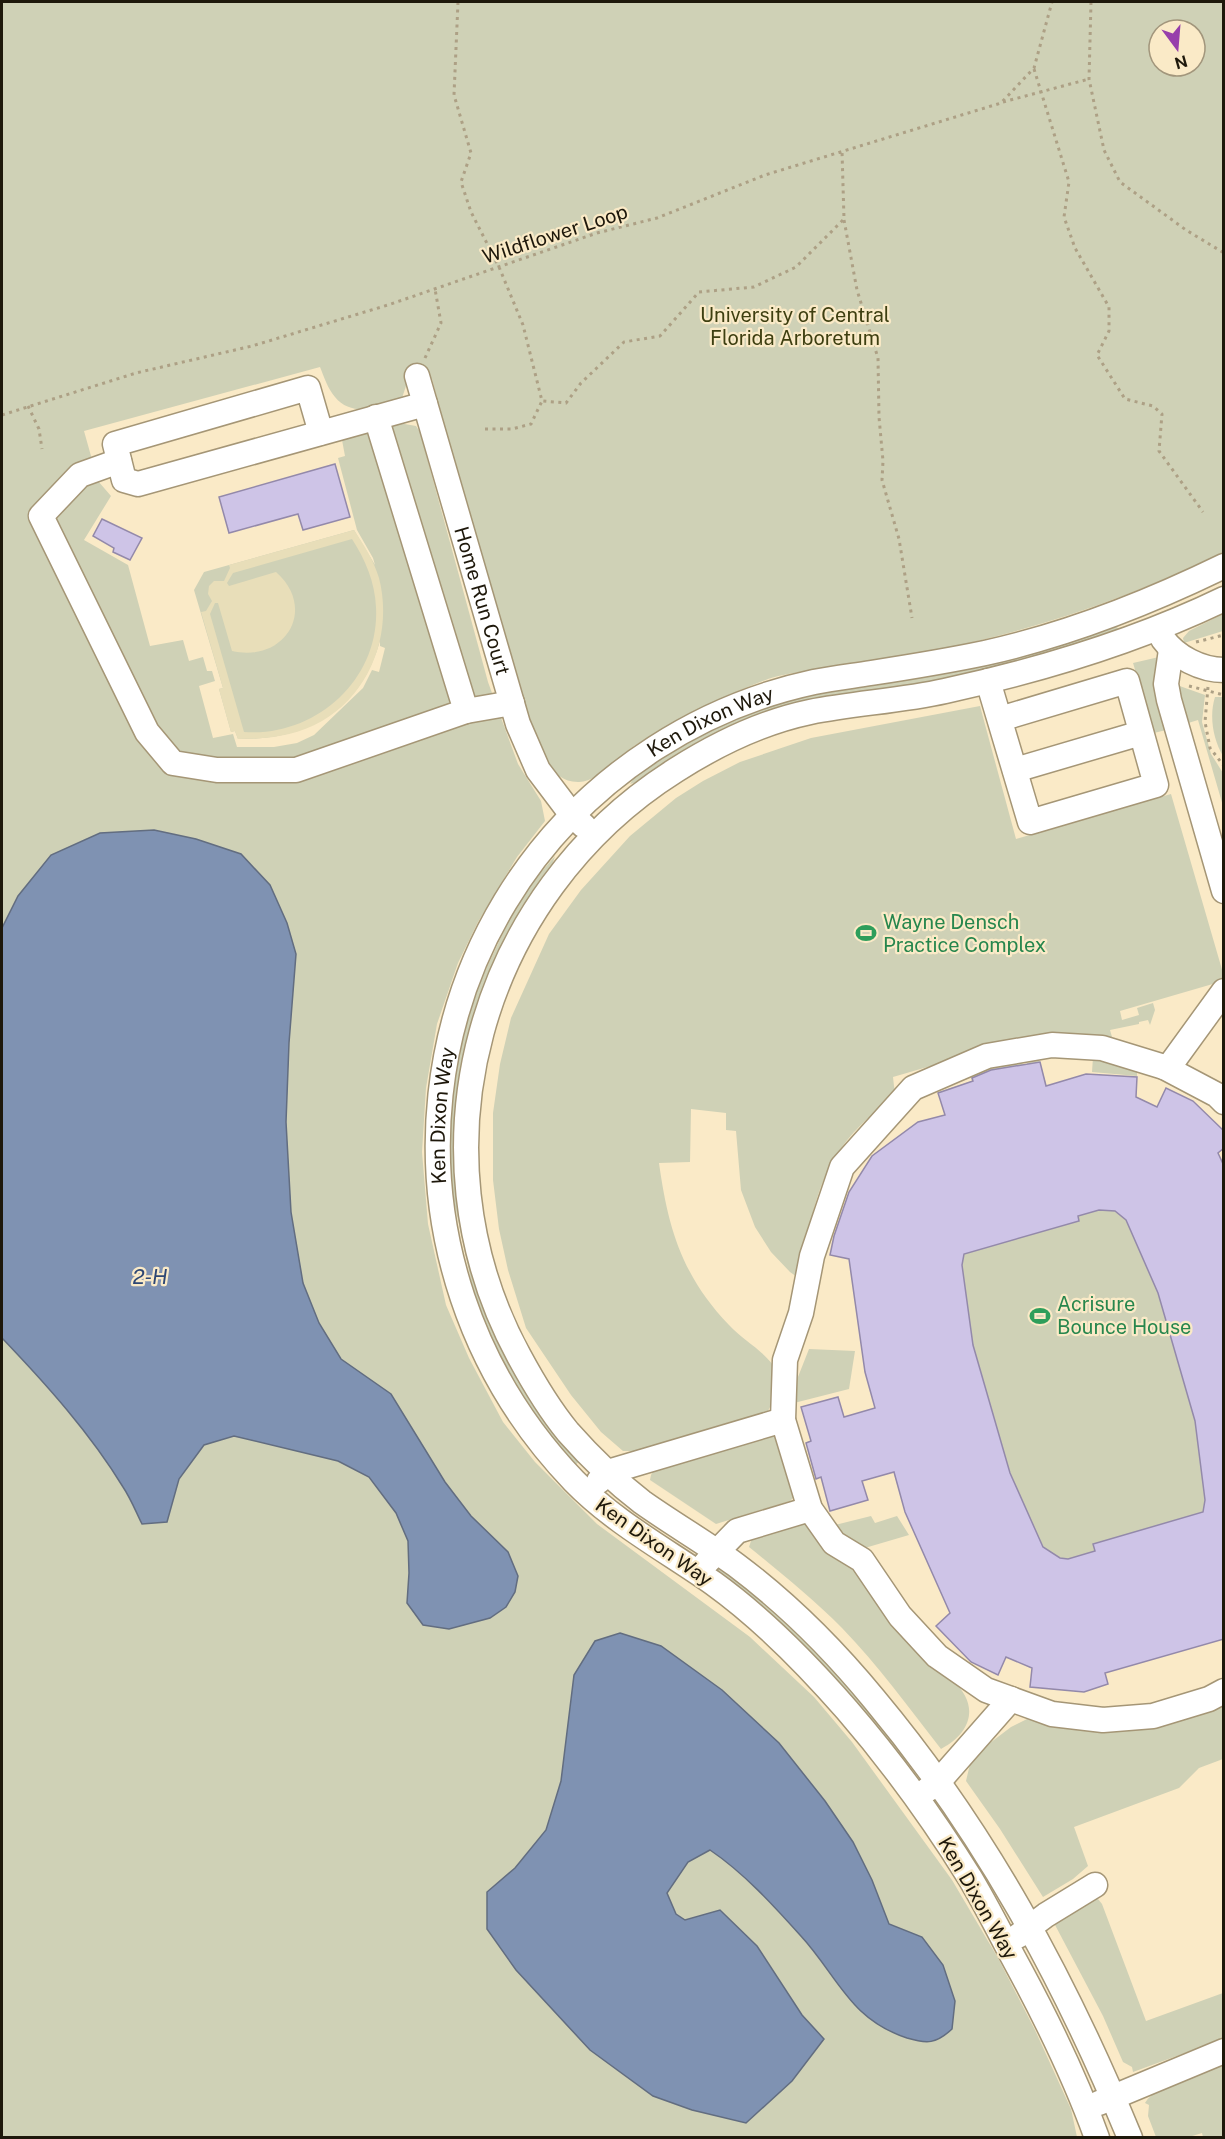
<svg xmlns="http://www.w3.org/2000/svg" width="1225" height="2139" viewBox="0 0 1225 2139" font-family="'Public Sans',sans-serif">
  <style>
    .green { fill: #cfd1b6; fill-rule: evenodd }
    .sand { fill: #e8deb9; fill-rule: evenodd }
    .water { fill: #7f92b2; stroke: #626d80; stroke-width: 1.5 }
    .building { fill: #cec4e7; stroke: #9389aa; stroke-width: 1.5; fill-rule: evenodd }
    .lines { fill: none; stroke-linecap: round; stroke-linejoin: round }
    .minor-casing { stroke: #a59676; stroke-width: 27 }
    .path { stroke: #ada085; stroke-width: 3; stroke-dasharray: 3 4.5; stroke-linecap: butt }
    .minor { stroke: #fff; stroke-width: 24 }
    .labels { text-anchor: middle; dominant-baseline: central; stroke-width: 4.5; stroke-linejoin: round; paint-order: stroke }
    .street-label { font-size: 20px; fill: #1e180b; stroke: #faeac7 }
    .park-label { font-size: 20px; fill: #3e3f11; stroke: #faeac7 }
    .leisure-label { font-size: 20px; fill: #27864d; stroke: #faeac7; text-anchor: start }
    .water-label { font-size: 21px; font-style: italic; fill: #2d4774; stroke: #faeac7 }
  </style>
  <rect width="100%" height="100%" fill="#faeac7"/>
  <path class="green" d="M2,2H1223V552C1138,594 1048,626 955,646C909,656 862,661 816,669C801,672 783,674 768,679C721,697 676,719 634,746C619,756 597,783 578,782C555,782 548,762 537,745L464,497L432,379L424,376L406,379V386L402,398C382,408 352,418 335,397C328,389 324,377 320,367L84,431L98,481L111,496L84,540L128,565L150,646L183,640L189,661L203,657L207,671H212L215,681L199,686L213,738L233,734L237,747H274L297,743L314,735L363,688L372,670L379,672L385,648L380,646V641C360,711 308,740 238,739L235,731L231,732L219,689L223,688L194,590L204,572L354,530L375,565L373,558L357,530L338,458L345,456L342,440L345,438L399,423L416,426L420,432L488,682L518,764L541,801L545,821L517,857L478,922L458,963L437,1024L426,1088L422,1152L428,1224L446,1305L469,1358L503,1422L535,1462L597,1524L750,1637L814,1697L852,1742L952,1880L998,1958L1035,2030L1071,2109L1077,2137L2,2138ZM1159,30H1195V66H1159Z
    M1223,614V631L1184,643L1183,638L1189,631Z
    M1114,626L1118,628L1114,636L678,757L641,781L630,784L638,771L712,728L788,699Z
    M1159,657L1166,730L1154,733L1133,663Z
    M1174,684L1205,695L1202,722L1211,754L1223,773V806L1198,720L1185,724Z
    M1215,697H1223V756C1213,739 1209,716 1215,697Z
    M980,706L1016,839L1171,794L1223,973V981L1120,1011L1122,1020L1139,1015L1137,1008L1153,1003L1155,1010L1150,1025L1148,1020L1139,1022V1024L1110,1030L1114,1044L1037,1035L893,1077L895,1095C876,1111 856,1127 842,1147C814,1185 808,1234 800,1279L790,1272L771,1252L755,1227L741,1190L736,1131L726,1130V1113L691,1109L690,1162L659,1163C668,1228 682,1276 729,1325C746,1343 763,1349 778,1372L774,1399L768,1411L759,1416L730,1422L634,1451H623L601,1432L571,1395L526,1328L508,1270L499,1229L493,1180V1113L500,1064L511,1018L549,934L581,890L630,836L676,798L703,781L740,762L811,738Z
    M555,856L551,869L533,894L509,935L494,967L474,1022L460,1204L465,1236L477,1285L501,1345L516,1374L579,1461L575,1466L535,1421L480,1322L447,1169L450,1088L469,1005L520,897Z
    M1093,1057L1137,1068V1076L1092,1072Z
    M1021,1058L1023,1066L1027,1065V1063L1039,1059L1052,1104L1086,1094L1139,1098L1182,1119L1224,1630L1079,1672L1031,1668L984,1646L905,1512L865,1372L849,1260L950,1133L938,1092L972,1081L970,1073Z
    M809,1349L855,1351L849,1389L794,1403L796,1382Z
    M767,1435H774L779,1439L794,1491L793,1498L790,1501L716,1524L650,1480L651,1475L654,1469Z
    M871,1516L875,1523L897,1516L909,1535L858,1550L843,1537L835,1525Z
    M799,1521L809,1524L859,1575L952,1680C980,1704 972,1733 941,1749C909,1708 878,1665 842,1628C813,1599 781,1573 749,1547L752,1538Z
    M720,1567C752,1591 784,1617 812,1646C846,1681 877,1720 908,1759L907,1764L904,1765L714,1572Z
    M1223,1702V1759L1199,1768L1179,1788L1074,1827L1088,1866L1073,1879L1043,1897L1000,1829L966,1781L970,1764L986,1746L1011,1727L1027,1719L1038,1722Z
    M1083,1899H1098L1102,1904L1146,2021L1223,1993V2039L1133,2072L1132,2067L1123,2062L1103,2016L1054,1923Z
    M1223,2063V2137H1203L1202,2133L1189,2137H1156L1148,2116L1149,2105L1145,2103C1157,2083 1202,2072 1223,2063Z"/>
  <path class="sand" d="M354,530C364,545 374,561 379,578C393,632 371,693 322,721C296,736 268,739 238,739L235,731L231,732L219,689L223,688L201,612L206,611L212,601L208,594L209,586L214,581H224L230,568L229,565ZM352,539C365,559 375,582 376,607C380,680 315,737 244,732L210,614L215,603H218L232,651C285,663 318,609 276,572L229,586L227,583L233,573Z"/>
  <path class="water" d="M154,830L196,839L241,854L270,885L287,923L296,954L289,1043L286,1122L291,1212L303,1283L319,1323L341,1359L391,1394L445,1482L471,1516L508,1552L518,1576L515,1592L506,1607L490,1618L449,1629L423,1625L407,1603L409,1573L408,1541L396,1513L369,1477L338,1461L234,1436L204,1445L179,1479L167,1522L142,1524C136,1512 131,1499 123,1487C90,1433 46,1384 2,1338V928L18,896L51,855L100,833Z
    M620,1633L661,1646L722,1690L779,1743L825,1801L853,1842L872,1880L889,1924L922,1937L943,1965L955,2001L952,2029C936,2044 927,2044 907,2038C849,2019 838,1976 800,1935C773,1905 744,1873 710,1850L688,1862L667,1893L676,1914L685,1920L720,1910L757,1946L802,2015L824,2039L792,2081L746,2123L692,2110L653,2096L590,2050L516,1970L487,1929V1892L515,1868L546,1830L561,1781L574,1675L595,1641Z"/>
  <path class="building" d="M335,464L350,517L303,530L298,514L229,533L219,497Z
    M102,519L142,538L130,560L113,552L114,548L93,536Z
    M1040,1062L1046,1086L1086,1074L1137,1077L1136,1097L1157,1107L1166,1088L1193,1101L1224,1131V1148L1218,1153L1224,1166V1639L1105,1673L1108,1684L1084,1692L1030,1687L1032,1668L1006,1657L998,1675L971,1662L936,1626L950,1613L905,1512L894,1472L862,1481L868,1500L830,1511L821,1477L816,1479L806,1443L811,1441L801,1407L838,1397L844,1417L875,1408L865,1372L849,1259L830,1255L834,1236L849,1192L872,1156L918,1122L945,1115L938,1093L973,1081L972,1078L991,1070ZM1099,1210L1115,1211L1126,1220L1158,1293L1195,1421L1205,1500L1203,1512L1093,1544L1095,1551L1068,1559L1060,1558L1043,1547L1010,1473L973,1345L962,1265L964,1254L1079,1221L1078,1216Z"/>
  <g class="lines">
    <g class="minor-casing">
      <g id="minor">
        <path id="s1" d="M417,376L518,724L538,770L572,815L584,826"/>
        <path d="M321,433L308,388L115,444L124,480L138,484L425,404"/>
        <path d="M119,461L80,475L41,516L147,732L173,763L217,770H296L466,711L376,417"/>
        <path d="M1163,639C1176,657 1201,670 1224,670"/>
        <path d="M1171,650L1166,684L1169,700L1224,891"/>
        <path d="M988,681L1030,822L1156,785L1127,681L1000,719"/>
        <path d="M466,711L512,703"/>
        <path d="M1015,770L1141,733"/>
        <path d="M1164,1067L1171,1064L1224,991"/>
        <path d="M1224,1102L1217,1095L1164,1067L1102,1048L1052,1045L987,1056L913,1088L842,1167L812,1256L801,1313L785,1360L783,1420L810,1509L834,1543L862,1560L900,1616L937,1656L986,1690L1052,1714L1103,1720L1153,1716L1209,1699L1224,1691"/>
        <path d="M599,1481L608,1472L783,1420"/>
        <path d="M706,1563L737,1531L810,1509"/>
        <path d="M927,1790L939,1781L1011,1699"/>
        <path d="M1018,1936L1046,1915L1095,1885"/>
        <path d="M1099,2103L1224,2051"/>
        <path id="s2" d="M1097,2138C1076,2079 1049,2024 1020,1970C1003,1939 988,1908 970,1878C934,1820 892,1762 847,1710C807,1664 763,1619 713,1583C666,1550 615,1523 574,1481C365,1263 400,913 655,748C703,717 758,694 814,682C833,678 852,676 871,673C910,667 947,661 985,653C1067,635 1148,603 1224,566"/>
        <path d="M1130,2138C1064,1978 985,1832 874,1699C833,1649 788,1604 736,1565C706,1543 673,1524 642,1502C616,1482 590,1457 568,1432C549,1409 533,1382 519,1356C407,1150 479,894 676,770C717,744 762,722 810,712C855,703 900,701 945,691C1041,670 1135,642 1224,599"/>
      </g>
    </g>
    <path class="path" d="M458,2L454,95L471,153L461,182L471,212L499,267L523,325L542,401L566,403L581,383L624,342L660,336L699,292L754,287L796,267L844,219L842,151
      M1091,2L1089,79L1104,150L1120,182L1186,230L1224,253
      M1034,69L1069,182L1064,217L1075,248L1109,307V331L1097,355L1125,399L1153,406L1162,414L1159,451L1203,512
      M1003,102L1089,79
      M844,220L857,290L878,358L879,417L883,461L882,480L899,539L912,618
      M425,358L441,323L435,289
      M28,406L39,429L42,449
      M2,415L136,373L252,346L388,305L597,233L657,218L765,175L1001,103L1034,68L1052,2
      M485,429H512L531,424L542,401
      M1196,642L1224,635
      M1189,686L1224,695
      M1208,687L1205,722L1210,748L1224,766"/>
    <use href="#minor" class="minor"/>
  </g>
  <defs>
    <g id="stadium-bare" transform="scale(1.62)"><path d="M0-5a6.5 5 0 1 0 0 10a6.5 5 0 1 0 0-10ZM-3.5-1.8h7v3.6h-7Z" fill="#2e9e5b" stroke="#faeac7" stroke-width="2.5" paint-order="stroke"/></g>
  </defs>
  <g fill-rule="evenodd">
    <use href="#stadium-bare" x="866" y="933"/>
    <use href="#stadium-bare" x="1040" y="1316"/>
  </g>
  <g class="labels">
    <g class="street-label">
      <text transform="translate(555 234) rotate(-18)">Wildflower Loop</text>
      <text stroke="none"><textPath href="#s1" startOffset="234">Home Run Court</textPath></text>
      <text stroke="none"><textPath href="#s2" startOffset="1761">Ken Dixon Way</textPath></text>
      <text stroke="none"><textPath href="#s2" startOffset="1257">Ken Dixon Way</textPath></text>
      <text transform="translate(654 1542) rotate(35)">Ken Dixon Way</text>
      <text transform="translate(978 1898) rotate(60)">Ken Dixon Way</text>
    </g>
    <g class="park-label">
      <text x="795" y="315">University of Central<tspan x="795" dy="23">Florida Arboretum</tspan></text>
    </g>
    <g class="leisure-label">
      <text x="883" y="922">Wayne Densch<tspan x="883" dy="23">Practice Complex</tspan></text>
      <text x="1057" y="1304">Acrisure<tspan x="1057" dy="23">Bounce House</tspan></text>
    </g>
    <g class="water-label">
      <text x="150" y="1276">2-H</text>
    </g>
  </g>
  <rect width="1225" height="2139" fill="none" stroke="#1e180b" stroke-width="6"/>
  <g transform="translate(1177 48) rotate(164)"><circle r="28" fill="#faeac7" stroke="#a2967c" stroke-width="1.5"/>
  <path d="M0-4.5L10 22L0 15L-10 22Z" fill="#973fab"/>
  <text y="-9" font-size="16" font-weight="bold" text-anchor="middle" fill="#1e180b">N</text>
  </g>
</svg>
